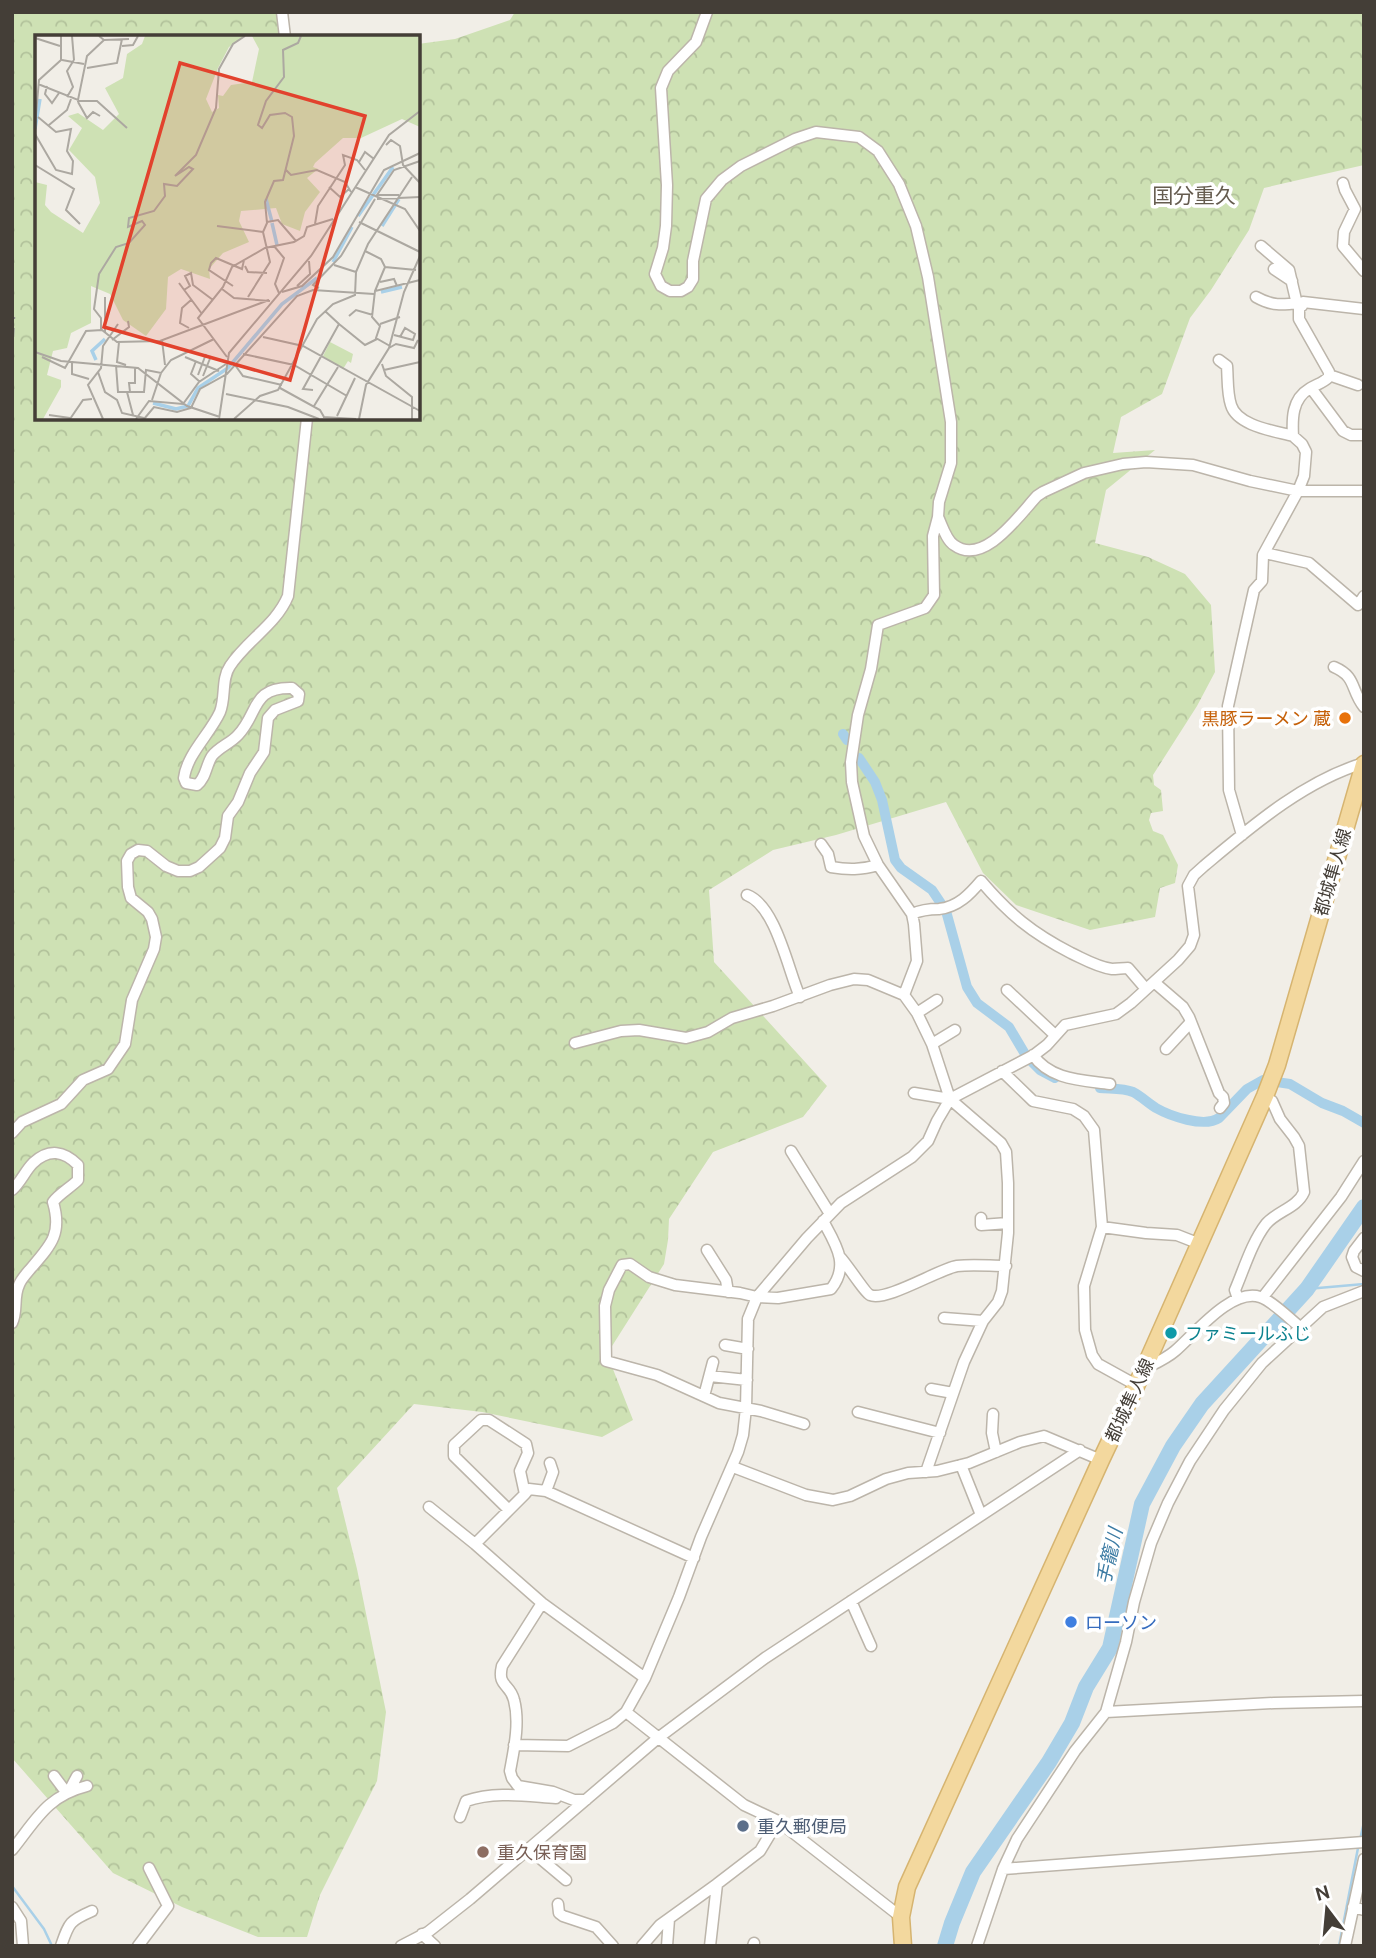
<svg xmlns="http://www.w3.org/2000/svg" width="1376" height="1958" viewBox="0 0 1376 1958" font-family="Ubuntu,'Noto Sans JP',sans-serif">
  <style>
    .forest { fill: url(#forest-crowns) }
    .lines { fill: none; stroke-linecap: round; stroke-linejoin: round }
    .stream { stroke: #a9d0e8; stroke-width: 2.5 }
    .canal { stroke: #a9d0e8; stroke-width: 10 }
    .river { stroke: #a9d0e8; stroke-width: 16 }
    .street-casing { stroke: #bcb5aa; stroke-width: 13 }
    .primary-casing { stroke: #d6b470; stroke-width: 19 }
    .street { stroke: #fff; stroke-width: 10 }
    .primary { stroke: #f3d89e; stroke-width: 16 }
    .rail { stroke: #959595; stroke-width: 2.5; stroke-dasharray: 9 9; stroke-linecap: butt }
    .food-dot { fill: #e8710a; stroke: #fff; stroke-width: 2.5 }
    .culture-dot { fill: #0f9aa8; stroke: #fff; stroke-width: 2.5 }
    .shop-dot { fill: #3f7fe0; stroke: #fff; stroke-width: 2.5 }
    .service-dot { fill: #5c6f8a; stroke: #fff; stroke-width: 2.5 }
    .education-dot { fill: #8d6e63; stroke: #fff; stroke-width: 2.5 }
    .labels { text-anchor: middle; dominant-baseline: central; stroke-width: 7; stroke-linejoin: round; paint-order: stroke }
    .food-label { font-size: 18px; fill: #c56008; stroke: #fff; text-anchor: end }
    .street-label { font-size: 18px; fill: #443e37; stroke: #fff }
    .culture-label { font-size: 18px; fill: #0d838f; stroke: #fff; text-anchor: start }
    .shop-label { font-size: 18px; fill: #366cbe; stroke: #fff; text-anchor: start }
    .service-label { font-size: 18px; fill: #4e5e75; stroke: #fff; text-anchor: start }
    .education-label { font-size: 18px; fill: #785e54; stroke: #fff; text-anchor: start }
    .water-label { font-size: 19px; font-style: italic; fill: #3c7ba3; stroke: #fff }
    .quarter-label { font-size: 21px; fill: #655c4f; stroke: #fff }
    .inset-river { fill: none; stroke: #a9d0e8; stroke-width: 3.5 }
    .inset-road { fill: none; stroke: #aca8a1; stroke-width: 2 }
    .view { fill: #e2422d; fill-opacity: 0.15; stroke: #e2422d; stroke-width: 3.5 }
    .inset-edge { fill: none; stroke: #443e37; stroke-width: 3.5 }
  </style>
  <defs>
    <pattern id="forest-crowns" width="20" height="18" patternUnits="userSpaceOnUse" patternTransform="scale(1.75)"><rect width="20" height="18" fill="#cee1b4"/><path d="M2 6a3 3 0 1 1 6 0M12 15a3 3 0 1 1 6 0" fill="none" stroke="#b2c29b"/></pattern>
  </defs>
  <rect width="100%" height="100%" fill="#f1eee7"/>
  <path class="forest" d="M12,12H278L280,37H37V418H418V44L455,39L510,20L515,12H1364V165L1264,188L1249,230L1211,290L1190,318L1162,394L1121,417L1113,453L1155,450L1106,490L1095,543L1148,557L1185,574L1211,605L1215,672L1197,706L1153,775L1154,785L1161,790L1163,811L1151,813L1149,820L1153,831L1163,835L1178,865L1175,883L1160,888L1155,917L1090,930L1016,905L983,873L946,802L836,835L773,850L709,890L714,962L827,1086L803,1117L713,1152L669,1219L668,1240L664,1264L607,1354L633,1420L602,1437L482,1412L414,1404L337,1488L357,1569L386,1712L377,1781L320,1895L307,1937H258L182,1907L113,1873L12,1758Z"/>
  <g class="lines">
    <path class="stream" d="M1307,1289L1364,1284
      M1360,1840L1364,1822
      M12,1886L44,1929L52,1946
      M1339,1946L1358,1848"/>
    <path class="canal" d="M843,734L847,740
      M859,758L875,782L882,800L895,860L901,868L932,890L942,905
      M946,911L967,987L977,1003L1009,1027L1025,1054
      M1032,1062L1040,1070L1055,1078
      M1100,1088C1110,1089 1123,1088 1133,1092C1141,1096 1148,1103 1156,1108C1170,1116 1204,1128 1219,1118L1247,1089L1263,1080L1290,1084L1322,1103L1343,1111L1364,1123"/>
    <path class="river" d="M945,1946L952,1923L973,1872L1049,1762L1072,1723L1086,1687L1110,1648L1142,1504L1173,1446L1202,1404L1307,1289L1364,1207"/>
    <g class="street-casing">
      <path id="street" d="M282,12L285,37
        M707,12L696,42L668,71L661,88L667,185L666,226L663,248L655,274L661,286L670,291H681L688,287L693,279V261L706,199L722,180L741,166L795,139L816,132L859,137L878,151L899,184L916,226L928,277L951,422V463L939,502L938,517L933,536L934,595L925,608L878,625L871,669L858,715L851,762L852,782L864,836L878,865L912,914L914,924L917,961L904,995
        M1343,183L1345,190L1355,209L1344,232L1343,246L1364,271
        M1261,246L1289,270L1296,300L1302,306
        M1274,269L1292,281
        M1256,297C1272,306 1282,305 1299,303
        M1219,360L1227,366C1228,379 1227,393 1231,405C1237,426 1275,431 1293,436
        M1329,375L1358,385
        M1311,388L1343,431L1351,435H1364
        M938,517C942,525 946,540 954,545C984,567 1020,514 1037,496L1043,492L1084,473L1123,464L1146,462L1193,465L1250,481L1298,491H1364
        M1265,553L1309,563L1358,605L1364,596
        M1334,667C1357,677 1350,689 1364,707
        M1242,835L1229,790L1228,706L1254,590L1262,581L1263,555L1298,491L1304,476L1306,452L1302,444L1293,436C1292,419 1292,399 1309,389C1317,384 1323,383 1329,377V372L1299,319V309L1303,302L1364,309
        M821,844L828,854L831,867C848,870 861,870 878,865
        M747,895C776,906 788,970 800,997
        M912,914C921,910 929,909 939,909C958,907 970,894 981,881C1009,914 1032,933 1071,953C1084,959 1097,967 1112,969C1117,969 1123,968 1128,968L1146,989
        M1154,982L1183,1007L1189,1017L1219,1093L1223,1097L1224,1103L1220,1108
        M1007,990L1055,1035
        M917,1013L937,1000
        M575,1043L621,1031L639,1030L686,1038L708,1032L732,1018L773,1006L830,985L854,979L868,980L904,995L917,1013L932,1044L950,1099
        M932,1044L955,1030
        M1166,1049L1191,1022
        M1033,1055C1050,1080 1082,1080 1110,1084
        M1002,1071L1033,1101L1073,1109L1084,1116L1094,1130L1102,1227L1084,1286L1085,1330L1092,1355L1098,1364L1136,1385
        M914,1093L950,1099L1001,1143L1006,1152L1008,1183V1233L1002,1291L998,1302L983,1321L964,1362L926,1472
        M12,1133L22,1122L61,1104L83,1080L108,1069L125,1044L132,1000L154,949L156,937L152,919L148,912L131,898L128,887L127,861L131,854L138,850L147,851L166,866L178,871H190L199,867L209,858L220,848L225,838L228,816L238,802L250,773L264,752L268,718L275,710L298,701L299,694L292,688C251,687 259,713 238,735C231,743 219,747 212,756C206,765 206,778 197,785L186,783L184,778C187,754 210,734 220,712C226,697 221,679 230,666C247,640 276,625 288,596L307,418
        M791,1151L830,1214
        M12,1190C21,1182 25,1171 33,1163C49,1148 64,1151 78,1165V1180C70,1188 60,1193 53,1202C62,1233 52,1244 32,1267C28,1272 21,1279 19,1285C13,1297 18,1311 12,1323
        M981,1218V1225L1008,1223
        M1102,1227L1146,1233L1177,1235L1200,1244
        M1364,1238L1354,1251L1352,1257L1356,1267L1364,1271
        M707,1250L726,1280L728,1292
        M840,1257C847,1264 865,1293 870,1295C886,1302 939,1269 957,1266C973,1264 990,1266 1006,1266
        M1263,1297L1341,1197L1364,1161
        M1238,1299L1235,1290C1244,1269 1252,1242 1266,1224C1277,1211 1297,1208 1304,1192L1299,1146L1294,1137L1280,1119L1272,1101L1264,1098
        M944,1318L983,1321
        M725,1345L748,1349
        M1146,1368C1156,1363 1167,1358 1175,1351C1195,1334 1231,1288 1260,1297C1271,1300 1290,1319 1300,1327
        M710,1376L747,1380
        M931,1389L953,1393
        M704,1396L713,1362
        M858,1412L940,1433
        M993,1414L992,1433L996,1452
        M804,1424L761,1411L719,1403L657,1375L606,1361L605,1306L609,1290L622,1265L630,1264L649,1277L675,1285L740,1293L757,1297L778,1298L831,1289C850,1265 836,1245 823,1221
        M961,1465L981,1515
        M733,1467L806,1495L833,1500L850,1496L886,1479L908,1473L937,1471L969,1463L1020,1442L1044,1436L1101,1460
        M546,1491L553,1472L550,1463
        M429,1507L475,1544L542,1603L645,1678
        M509,1510L525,1494
        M475,1544L509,1510L454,1456V1445L481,1420H489L526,1444L528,1453L520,1471L525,1494L529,1489L546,1491L694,1558
        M851,1601L871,1646
        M542,1603L502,1666C497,1687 510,1683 514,1700C520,1723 514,1749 510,1771L512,1778L518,1786L553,1792L574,1800H586
        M1106,1712L1274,1703L1364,1701
        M514,1745L568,1746L613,1723L626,1712
        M54,1776L66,1792
        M69,1791L77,1776
        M460,1817L466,1801C495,1791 525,1796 556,1798
        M529,1849L566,1880
        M12,1850C36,1820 47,1796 87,1786
        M1003,1869L1364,1842
        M558,1904L559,1913L563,1916L596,1927L613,1946
        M12,1907L21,1921L23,1946
        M1353,1907L1364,1910
        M901,1917L778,1821L744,1805L626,1712L645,1678L679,1597L701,1537L738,1452L743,1435L746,1408L748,1319L757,1297L807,1238L841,1203L912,1157L928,1141L937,1121L950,1099L1034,1055L1047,1045L1065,1025L1116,1014L1131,1003L1178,960L1190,946L1194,935L1188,886L1194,875L1204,866C1252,826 1304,781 1364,763
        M422,1934L435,1946
        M61,1946C69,1923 69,1921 92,1911
        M138,1946L168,1906L149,1868
        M401,1946L428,1932L470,1899L658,1738L765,1658L1080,1450
        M642,1946L660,1925L717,1884L760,1851L778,1821
        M667,1946L669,1919
        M710,1946L717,1884
        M753,1946L754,1943
        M977,1946L1003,1869L1017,1839L1075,1751L1106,1712L1126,1642L1134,1602L1151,1543L1168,1503L1190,1461L1224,1410L1262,1363L1323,1307L1364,1291
        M1345,1946L1364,1859"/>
    </g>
    <g class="primary-casing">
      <path id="primary" d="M903,1946L901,1917L907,1887L1101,1460L1144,1369L1265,1096L1277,1065L1364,764"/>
    </g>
    <use href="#street" class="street"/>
    <use href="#primary" class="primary"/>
    <path class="rail" d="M12,355L14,317"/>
  </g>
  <circle class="food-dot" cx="1345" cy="718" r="7"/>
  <circle class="culture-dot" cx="1171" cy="1333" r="7"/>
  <circle class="shop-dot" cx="1071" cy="1622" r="7"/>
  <circle class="service-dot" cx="743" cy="1826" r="7"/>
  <circle class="education-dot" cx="483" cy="1852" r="7"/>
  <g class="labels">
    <g class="food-label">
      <text x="1331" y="718">黒豚ラーメン 蔵</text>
    </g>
    <g class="street-label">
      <text transform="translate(1332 872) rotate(-74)">都城隼人線</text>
      <text transform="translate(1129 1400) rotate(-65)">都城隼人線</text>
    </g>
    <g class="culture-label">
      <text x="1185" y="1333">ファミールふじ</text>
    </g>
    <g class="shop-label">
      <text x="1085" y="1622">ローソン</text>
    </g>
    <g class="service-label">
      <text x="757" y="1826">重久郵便局</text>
    </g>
    <g class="education-label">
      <text x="497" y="1852">重久保育園</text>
    </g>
    <g class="water-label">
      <text transform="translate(1109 1556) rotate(-77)">手籠川</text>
    </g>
    <g class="quarter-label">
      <text x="1194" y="195">国分重久</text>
    </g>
  </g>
  <g transform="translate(35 35)">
    <rect width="385" height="385" fill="#f1eee7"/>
    <path d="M110,1H209L194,12L183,33L171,64L177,77L184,73L183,60L188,61L196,50L217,47L224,14L217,1H385V92L367,84L326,103H308L280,128L278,132L283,134L272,143L285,157L270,177L265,196L247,189L241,173L206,176L204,186L214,207L188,218L174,234L175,244L146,234L133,242L131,274L111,301L88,285L75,259L56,251V288L36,298L32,313L18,316L12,340L26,345V352L8,384H0V147L12,150L10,170L16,177L48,198L65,168L60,142L34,115L47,93L33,81L43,78L68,95L84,79L70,53L88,43L92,19L107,9Z" fill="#cee1b4"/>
    <path d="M295,307L318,319L316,328L313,326L308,334L288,321Z" fill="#cee1b4"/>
    <path class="inset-river" d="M0,94L5,64M231,164L237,187M323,181L358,132M237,188L242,210M347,191L364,164M298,227L317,192M346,257L367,252M61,325L57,316L70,304M118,368L141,374L153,371L163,353L193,333L247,269L282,243"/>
    <path class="inset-road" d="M37,1L39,25M64,1L69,5L94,4M0,3L25,11M87,11L98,10L103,1M27,25L49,29M52,33L82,28L87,4M3,49L43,65L52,21L69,5M12,51L10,59L17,68L24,58M32,62L38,52L32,36L39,25M42,66H62L92,93M43,67L52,83L58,77L65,81M14,90L32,75L36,64M0,91L4,45L26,25V1M0,99L21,135L37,139L38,126L32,116L36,94L21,97L3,82M351,110L356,105L365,111L368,130L385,148M324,127L330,117L339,124M0,130L39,154L31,175L45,189M251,135L256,140L282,135L310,147L316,157M294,152L305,162L314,154M320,152L370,174L385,196M364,160H342L359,135L385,126M342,164L385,162M232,187L243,185L261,206M324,187L385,217M280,189L283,171L310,130L308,120L322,125L330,135M182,191L228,197M239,211L249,223L240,249L244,258M330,216L346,224L350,232L381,235M299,230L321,237M210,231L213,237L232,238M345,247L359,244L362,251M144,248L167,279M198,251L174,235L176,228L181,223L207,234L209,225M262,251L275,239L274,226M284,253L278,250L306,221L340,164M187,254L199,263L235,266M149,255L155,251L150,241L156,238L158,250L178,265M340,256L350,232M247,257L267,251L298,222L349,135L385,118M70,262V298M213,262L235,227L228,197L232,188L230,167L239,146L248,145L259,101L257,82L250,78L235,80L227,93L223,90L231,66L249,42L248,15L263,8L266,1M314,281L321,275L338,280M304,289L330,310L342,304M345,289L365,282M154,293L145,288L147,273L156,265M66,295V283L59,274L64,239L81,212L94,208L110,190L107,186L93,192L94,183L119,176L130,161L129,149L142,151L158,134L154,132L140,141L161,120L181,73L184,34L198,9L210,1M359,300L378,305L380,299L370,293L365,302M228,302L268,311L385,376M77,305L94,292L93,286M127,305L130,330M84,307L82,327L91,330M355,311L341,303L345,291L337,282L340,256L385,245M354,313L361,309L379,313L383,305M0,317L26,326L103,333L152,371L185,382M208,319L259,330L312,361M7,322L30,333L51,296L67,295L82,307L125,306L234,265M150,322L184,336M192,322L163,283L188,252L197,232L230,213L259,207L269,201L272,192L298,184M161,326L156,339L165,347M37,328V339L54,344M347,329L351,341L377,362V384M81,330L83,357H109L111,335L126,338L136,325L179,304M200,330L208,341L247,350M349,335L385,327M63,337L70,357L82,365L87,378L109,383M163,340L171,319M168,341L176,321M245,353L285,375L289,382M278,355L268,354L304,289L290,276M92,357L98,380M95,357L94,348H100V333M191,359L253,372L284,384M117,365L126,338M279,371L303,332M14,380L35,383M302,381L320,343M288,382L321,384M35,384L48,365L57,364M68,384L53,350L66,333L68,311L83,289M101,384L114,366L148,369L164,347L191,329M109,384L119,372L142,377L156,373L165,354L192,339L262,261L278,255L339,259M184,384L194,318L276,221L354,100L385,76M199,384L225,361L243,355L282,284L298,269L320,260L321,237L333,209L377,142M324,384L331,350L354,313L369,257L385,221"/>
    <path class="view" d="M145,28L330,81L255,345L69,292Z"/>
    <rect width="385" height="385" class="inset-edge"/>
  </g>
  <rect width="1376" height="1958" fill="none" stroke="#443e37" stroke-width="28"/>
  <g transform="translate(1327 1909) rotate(344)" stroke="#ffffff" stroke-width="5" paint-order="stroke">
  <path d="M0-5L12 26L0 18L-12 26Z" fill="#443e37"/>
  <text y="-10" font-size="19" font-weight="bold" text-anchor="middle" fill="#443e37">N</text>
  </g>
</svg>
